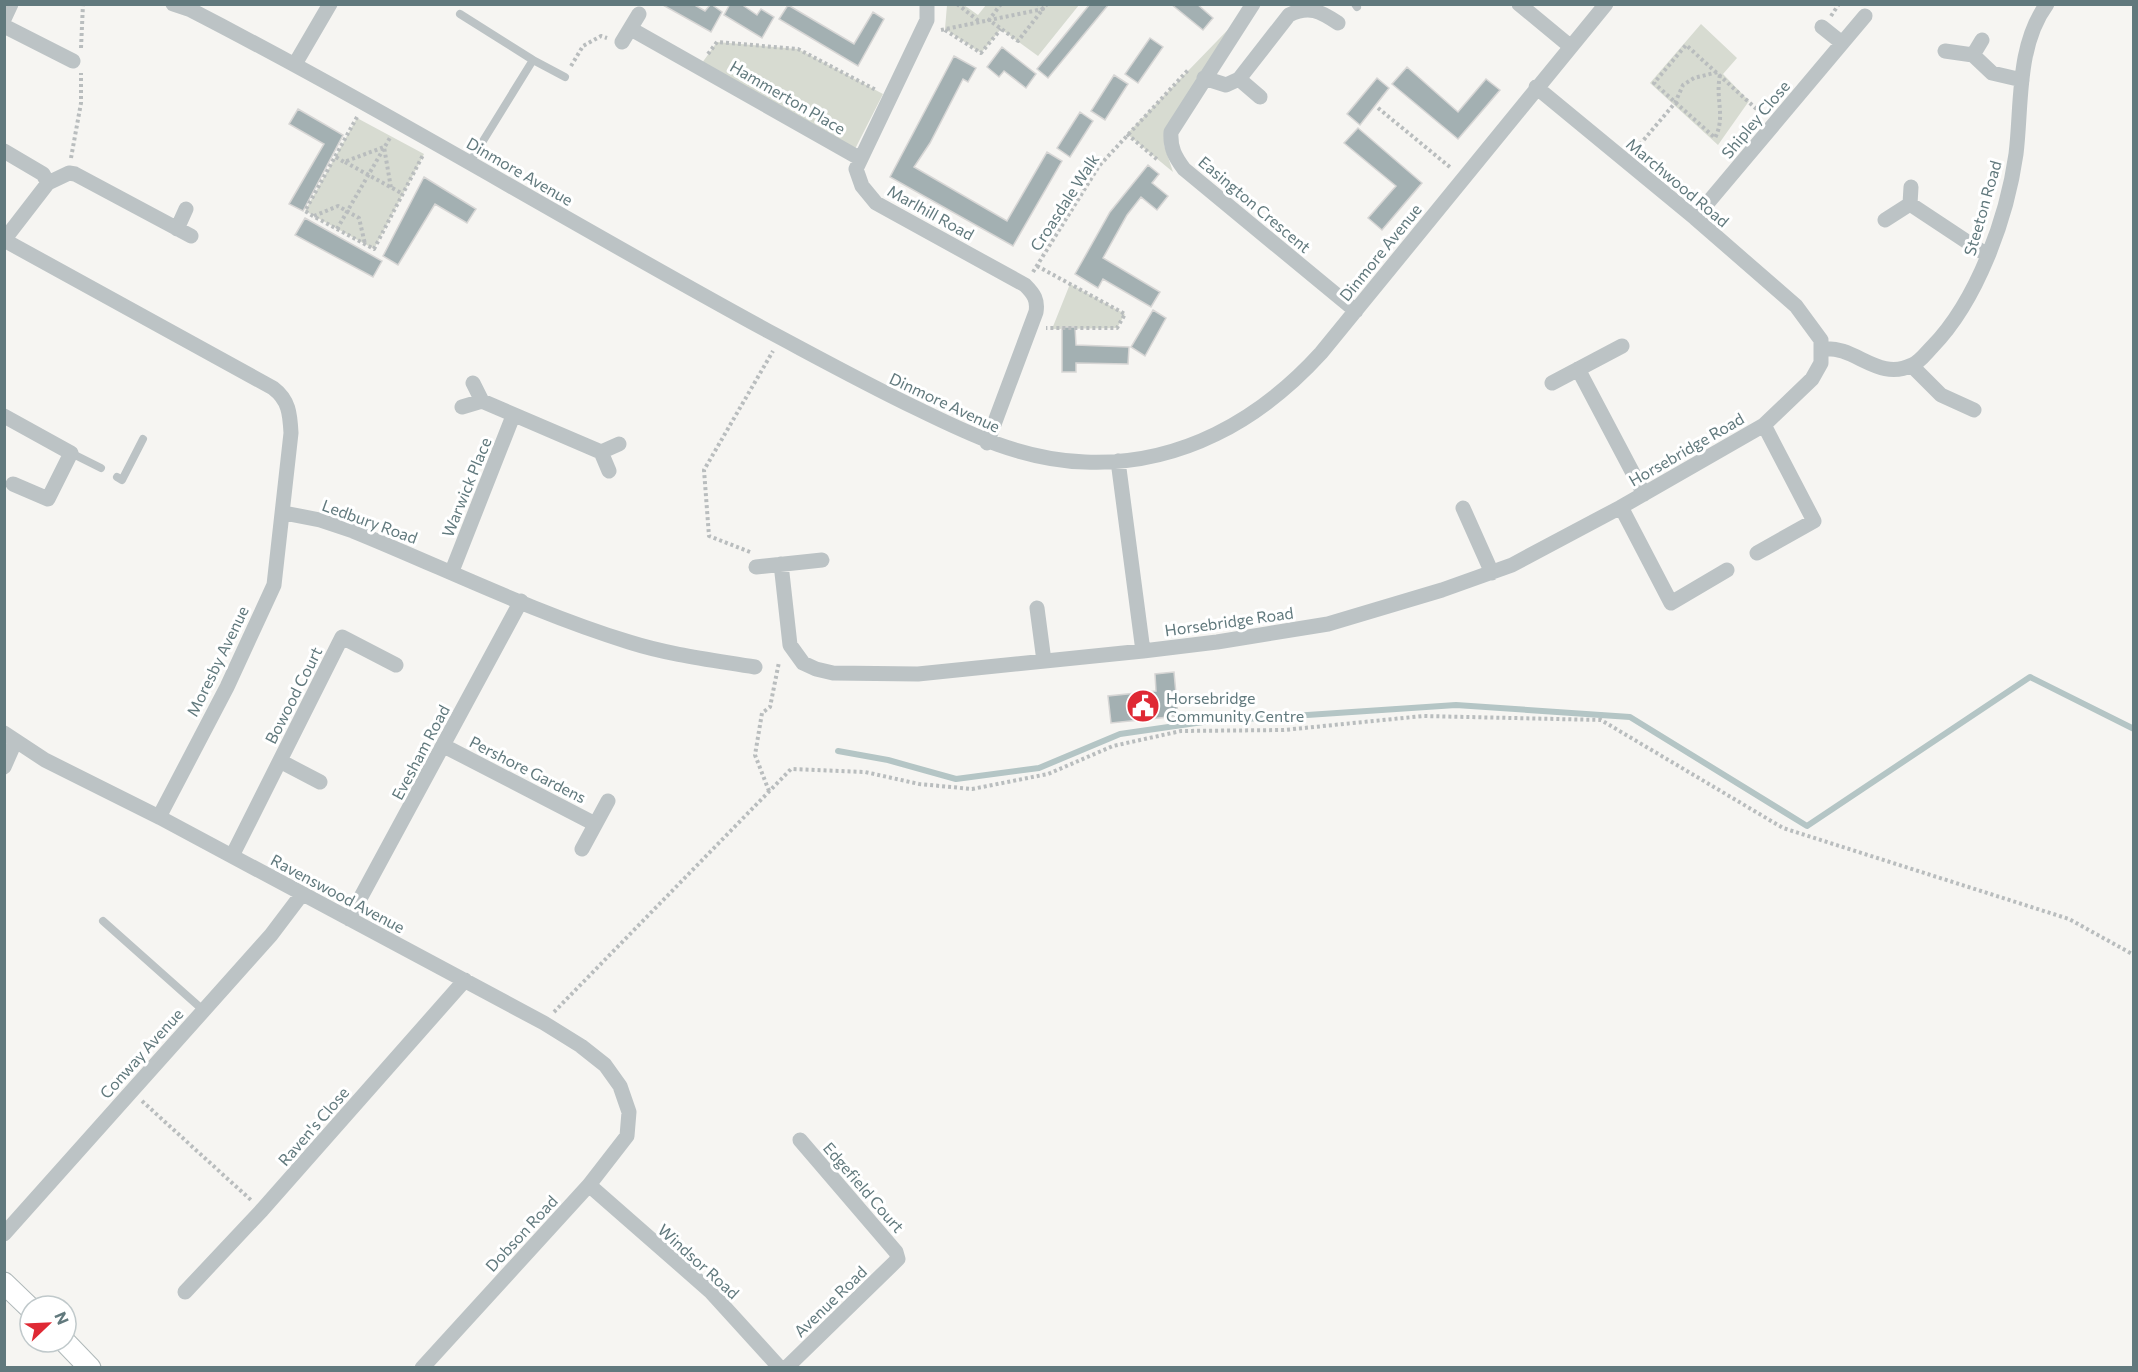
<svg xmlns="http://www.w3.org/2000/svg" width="2138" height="1372" viewBox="0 0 2138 1372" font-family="Commissioner,sans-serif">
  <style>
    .green { fill: #d7dbd1 }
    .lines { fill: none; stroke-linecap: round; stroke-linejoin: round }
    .stream { stroke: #b4c5c5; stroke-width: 6 }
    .building { fill: #a3b0b2; stroke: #d7d6d5; stroke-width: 1.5 }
    .secondary-casing { stroke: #afb8b9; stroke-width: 23 }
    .path { stroke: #b9bdbe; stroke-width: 4; stroke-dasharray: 3 3; stroke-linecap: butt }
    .lane { stroke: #bcc3c5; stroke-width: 8 }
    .street { stroke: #bcc3c5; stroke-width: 15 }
    .secondary { stroke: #fff; stroke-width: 21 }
    .labels { text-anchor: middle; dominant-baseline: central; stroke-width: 6; stroke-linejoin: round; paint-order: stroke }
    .street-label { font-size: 16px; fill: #61797d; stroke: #fff }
    .poi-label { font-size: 16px; fill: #61797d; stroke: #fff; text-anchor: start }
  </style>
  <rect width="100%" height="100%" fill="#f6f5f2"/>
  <path class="green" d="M947,5H964L978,15L986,5H1079L1038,56L1001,29L981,53L945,29Z
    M1247,10L1164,145L1173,172L1127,134Z
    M1701,24L1737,58L1723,74L1749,101L1718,145L1650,83Z
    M717,42L798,49L883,94L854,151L702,63Z
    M357,118L424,154L374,249L305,211Z
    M1070,284L1125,314L1117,328L1052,329Z"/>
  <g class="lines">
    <path class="stream" d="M838,751L888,760L956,779L1039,768L1120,734L1203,722L1456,705L1630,717L1807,826L2030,677L2134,729"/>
  </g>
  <path class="building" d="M661,4H693L705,11L711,4L722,12L711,32Z
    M730,4H741L757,15L761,9L774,17L762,38L724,15Z
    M1090,4H1109L1048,78L1037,69Z
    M1171,4H1197L1213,18L1203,30Z
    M788,5L854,44L873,12L884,19L858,66L779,19Z
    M1150,38L1163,47L1138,83L1125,74Z
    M1002,47L1036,74L1026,88L1004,71L999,77L987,67Z
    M954,56L976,68L968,82L963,79L930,143L914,167L1007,221L1047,152L1062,161L1013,246L890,177Z
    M1407,67L1458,112L1486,79L1500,90L1458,139L1392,84Z
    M1114,75L1128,84L1105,120L1091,111Z
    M1377,78L1389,88L1360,125L1347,114Z
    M298,109L343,135L303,211L289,204L324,144L289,124Z
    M1080,112L1093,121L1070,157L1057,148Z
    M1358,128L1422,183L1382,230L1368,218L1396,186L1344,143Z
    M1148,165L1159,174L1152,183L1168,196L1157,210L1141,197L1127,215L1103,258L1160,292L1151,307L1103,279L1098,288L1075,274L1110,212Z
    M424,177L476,209L467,223L435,204L398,265L383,256Z
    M305,218L382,261L373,277L295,235Z
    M1153,310L1166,318L1145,356L1131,347Z
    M1062,327H1075L1076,345L1129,347L1128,364L1076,363V372H1062Z
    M1174,672L1178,716L1111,723L1108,696L1156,691L1155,674Z"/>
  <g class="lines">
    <g class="secondary-casing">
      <path id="secondary" d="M4,1283L30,1308
        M65,1342L90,1368"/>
    </g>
    <path class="path" d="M957,4L980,22
      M1001,4L989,20L1018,41L1043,9L1038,4
      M1831,16L1839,4
      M941,30L1043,9L1047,4
      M945,30L981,53L1001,29
      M81,48L83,4
      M708,54L717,42L798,49L876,90
      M571,66L583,46L601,36L607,38
      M1720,75C1715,100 1726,116 1715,138L1654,83L1686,45L1763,115
      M1378,108L1451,168
      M357,117L305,211L313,216L374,249L423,155
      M1127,134L1159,161
      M1636,149L1675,103L1683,85L1694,78L1718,72
      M336,157L344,162L384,147L391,188
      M71,158L81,103V73
      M345,162L403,194
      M314,216L338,206L359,218L365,244
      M337,229L391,136
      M1037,266L1125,314L1117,328H1046
      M1033,272L1099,166L1189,69
      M750,552L709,536L704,470L773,351
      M769,791L755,755L762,713L770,707L779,662
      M554,1012L791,769L865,772L919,784L972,789L1048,774L1113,746L1181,731L1284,730L1423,716L1601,720L1783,828L2069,919L2134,955
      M142,1101L252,1201"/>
    <path class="lane" d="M1355,4L1357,7
      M460,14L533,60
      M470,162L533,60L565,77
      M71,453L101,468
      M117,477L122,480L143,439
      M103,921L203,1010"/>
    <path class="street" d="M173,4L191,10C387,111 575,226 768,331C817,357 866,384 916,408C971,435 1023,460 1085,462C1180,466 1260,420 1321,353L1606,4
      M927,4V20L856,169L862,186L876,203L1025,285C1034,294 1038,300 1036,312L987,443
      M1253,4L1171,132C1170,148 1175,157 1184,169L1356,311
      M1519,4L1571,47
      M4,19L11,4
      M4,26L73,61
      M1822,27L1842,43
      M631,29L859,158
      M622,42L639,14
      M1945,51L1973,55L1992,73L2022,80
      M1973,55L1982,40
      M295,64L330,4
      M1204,78L1226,85L1239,79L1289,15C1309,5 1320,11 1338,23
      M1239,79L1260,97
      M4,151L43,174L48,183L4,240
      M48,183L69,173L75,174L191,236
      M1910,204L1911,187
      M1695,218L1865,16
      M1885,220L1910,204L1987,255
      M177,229L186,209
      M4,240L273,388C289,400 290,414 291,433L274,585L227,687L159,817
      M1823,349C1855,345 1878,382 1912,365C1920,362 1926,353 1932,347C1977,301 2007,218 2016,154C2022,106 2016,46 2047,4
      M1912,366L1941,395L1974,410
      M1578,369L1644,494
      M473,383L482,401
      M1552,383L1622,346
      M462,407L482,401L601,452L619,444
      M4,416L71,453L48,499L13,484
      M601,452L609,471
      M1118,461L1143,651L1217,642L1328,624L1442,590L1512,565L1621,507L1764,425L1812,379L1821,363V340L1796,306L1695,218L1536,87
      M1621,507L1671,603L1727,570
      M1463,508L1492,573
      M284,513L320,520L353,531C444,568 535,613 629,642C670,655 713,660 755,667
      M1757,553L1814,521L1764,425
      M781,564L790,645L803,663L816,669L833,673L918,674L1143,651
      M756,567L822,560
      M452,571L513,416
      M1037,608L1044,661
      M4,733L45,760L159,817L544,1023L581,1046L605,1065L620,1086L629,1112L627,1136L589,1185L422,1368
      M444,746L595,824
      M280,761L320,782
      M4,767L15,742
      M582,849L608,801
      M232,856L342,637L396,665
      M349,919L521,601
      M589,1185L710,1291L780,1368
      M4,1234L271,935L302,894
      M185,1292L262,1210L465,980
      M786,1368L898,1259L896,1252L800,1140"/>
    <use href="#secondary" class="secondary"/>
  </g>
  <defs>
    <g id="civic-disc" transform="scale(1.725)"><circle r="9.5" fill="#df2934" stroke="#fff"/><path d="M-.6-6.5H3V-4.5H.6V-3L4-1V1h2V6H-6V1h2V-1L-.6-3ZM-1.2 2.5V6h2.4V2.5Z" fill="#fff"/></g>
  </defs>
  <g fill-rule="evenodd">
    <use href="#civic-disc" x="1143" y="706"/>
  </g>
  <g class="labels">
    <g class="street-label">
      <text transform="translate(788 97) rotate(30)">Hammerton Place</text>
      <text transform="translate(1755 119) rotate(-50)">Shipley Close</text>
      <text transform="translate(520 171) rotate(30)">Dinmore Avenue</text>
      <text transform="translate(1678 182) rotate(40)">Marchwood Road</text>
      <text transform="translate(1064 202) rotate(-57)">Croasdale Walk</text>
      <text transform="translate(1255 204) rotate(40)">Easington Crescent</text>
      <text transform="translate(1982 208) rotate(-74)">Steeton Road</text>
      <text transform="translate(931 212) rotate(29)">Marlhill Road</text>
      <text transform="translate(1380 252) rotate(-51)">Dinmore Avenue</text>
      <text transform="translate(945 402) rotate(25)">Dinmore Avenue</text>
      <text transform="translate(1686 449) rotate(-30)">Horsebridge Road</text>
      <text transform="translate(466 487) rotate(-68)">Warwick Place</text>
      <text transform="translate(370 521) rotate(20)">Ledbury Road</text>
      <text transform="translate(1229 621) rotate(-8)">Horsebridge Road</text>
      <text transform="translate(217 661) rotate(-64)">Moresby Avenue</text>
      <text transform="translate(293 695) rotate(-63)">Bowood Court</text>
      <text transform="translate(420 752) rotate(-62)">Evesham Road</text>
      <text transform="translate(528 769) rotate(27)">Pershore Gardens</text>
      <text transform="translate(338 893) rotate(28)">Ravenswood Avenue</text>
      <text transform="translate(141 1053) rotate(-48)">Conway Avenue</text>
      <text transform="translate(313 1126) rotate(-49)">Raven's Close</text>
      <text transform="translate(864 1187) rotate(49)">Edgefield Court</text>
      <text transform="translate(521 1233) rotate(-47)">Dobson Road</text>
      <text transform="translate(699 1261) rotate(42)">Windsor Road</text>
      <text transform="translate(830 1301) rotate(-44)">Avenue Road</text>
    </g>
    <g class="poi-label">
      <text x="1166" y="697">Horsebridge<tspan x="1166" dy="18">Community Centre</tspan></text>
    </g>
  </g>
  <rect width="2138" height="1372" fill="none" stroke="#61797d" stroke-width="12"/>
  <g transform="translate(48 1324) rotate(67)"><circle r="28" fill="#ffffff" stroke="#c0c9cb" stroke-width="1.5"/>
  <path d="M0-4.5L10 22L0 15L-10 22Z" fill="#df2934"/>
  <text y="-9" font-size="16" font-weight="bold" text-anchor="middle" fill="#61797d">N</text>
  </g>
</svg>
